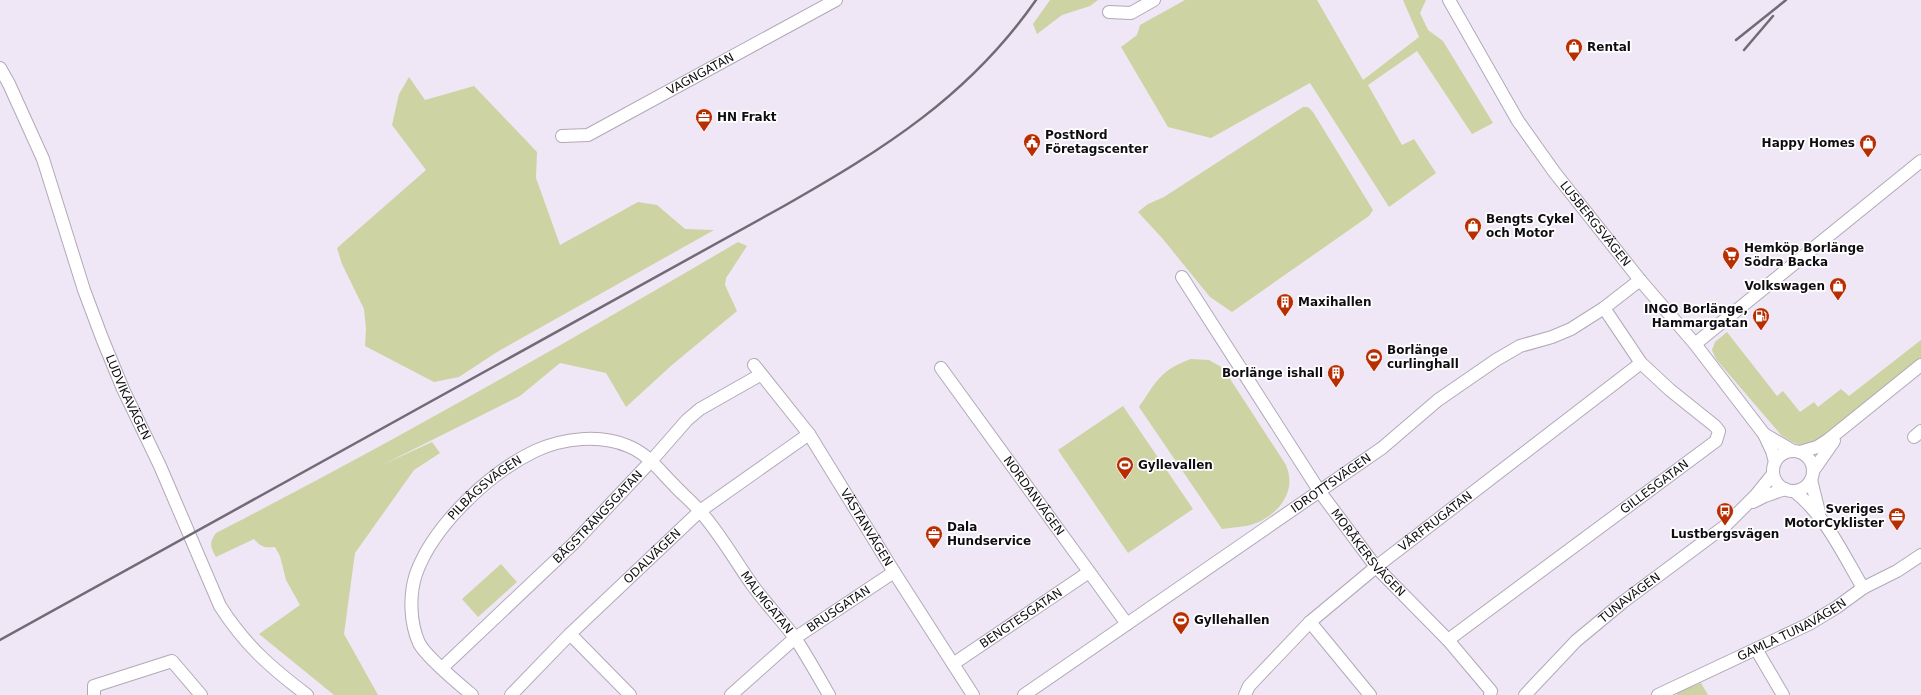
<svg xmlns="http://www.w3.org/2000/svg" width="1921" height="695" viewBox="0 0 1921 695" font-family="'DejaVu Sans',sans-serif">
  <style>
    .green { fill: #cdd3a2 }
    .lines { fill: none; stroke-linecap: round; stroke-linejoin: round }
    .minor-casing { stroke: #b1a9b7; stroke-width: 14 }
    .minor { stroke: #fff; stroke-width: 12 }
    .rail { stroke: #716b75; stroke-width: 2.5 }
    .labels { text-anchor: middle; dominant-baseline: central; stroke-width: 3.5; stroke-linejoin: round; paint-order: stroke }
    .poi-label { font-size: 12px; font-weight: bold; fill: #100d12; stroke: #fff; text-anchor: start }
    .street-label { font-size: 12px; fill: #100d12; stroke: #fff }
  </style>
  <rect width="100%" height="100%" fill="#efe7f6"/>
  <path class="green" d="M1050,0H1098L1090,6L1062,15L1037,34L1033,24Z
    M1185,0H1317L1363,80L1419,37L1403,0H1426L1420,13L1428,30L1443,41L1493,123L1472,134L1417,51L1368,85L1402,145L1414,139L1436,173L1389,207L1310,83L1211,138L1168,127L1121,47L1137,35L1140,25Z
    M409,77L425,100L474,86L537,152L536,178L560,245L638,202L657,205L685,229L714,230L497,352L459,377L434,382L365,346L366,329L364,309L342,264L337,248L426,170L392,125L399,94Z
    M1303,107H1308L1313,112L1373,210L1369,216L1232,312L1210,297L1162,238L1138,212L1148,204L1164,197Z
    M738,242L747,246L726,278L725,285L737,311L672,365L626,407L606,373L560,363L520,396L382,465L432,442L440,453L414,470L355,553L344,634L378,695H334L259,634L300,605L286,580L280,556L275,547C264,548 261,547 254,539L216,557C210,547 209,543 216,533C393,442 566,343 738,242Z
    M1727,332L1777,396L1783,391L1800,412L1814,402L1818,407L1841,389L1849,396L1921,340V358L1819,441C1801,448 1796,445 1781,435L1716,359L1712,350L1715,342Z
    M1191,359L1209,360L1223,368L1286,465C1287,468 1289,473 1289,476C1293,501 1268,522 1246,526C1238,527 1230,528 1222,529L1139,407C1157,381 1160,370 1191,359Z
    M1123,406L1193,509L1128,553L1058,450Z
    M501,564L517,582L478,617L462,599Z
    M1701,683L1708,695H1677V692Z"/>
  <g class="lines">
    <g class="minor-casing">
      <g id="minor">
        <path id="s1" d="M1449,0L1518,121L1555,173L1640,280L1695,344L1764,434L1772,451L1775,462"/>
        <path d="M1109,12L1131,13L1154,0"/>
        <path id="s2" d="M0,68L9,84L43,159L84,290L102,338L123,389L160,466L220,606C245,645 270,667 307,695"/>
        <path id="s3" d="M562,136L588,135L836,0"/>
        <path id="s4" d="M1182,277L1320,492L1376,567L1448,640L1491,691L1490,695"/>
        <path d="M1695,344L1921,161"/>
        <path id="s5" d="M754,365L809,434L894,572L973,695"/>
        <path id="s6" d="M941,368L1127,624"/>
        <path d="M1764,434L1793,451"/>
        <path d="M1914,437L1921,431"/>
        <circle cx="1793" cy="471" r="20"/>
        <path d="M1800,452L1817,447L1828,440L1921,365"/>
        <path d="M1813,471L1834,441"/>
        <path d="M1811,480L1819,512"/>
        <path d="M1794,491C1826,516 1843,554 1863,588"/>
        <path d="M1753,502L1765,496L1785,489"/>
        <path d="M1310,622L1370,695"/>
        <path d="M570,634L630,695"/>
        <path id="s7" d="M1448,640L1716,441L1719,431L1715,426L1670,390L1641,363L1604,308"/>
        <path d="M1756,649L1783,695"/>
        <path id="s8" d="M953,664L1089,572"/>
        <path id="s9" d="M442,668L573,544L652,460L687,420L700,409L760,375"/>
        <path d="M94,695V686L172,661L201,695"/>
        <path id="s10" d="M472,695C459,684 426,657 419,643C410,623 409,595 416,574C433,526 489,473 535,451C563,438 600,434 628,446C648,454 659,470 673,484C681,493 691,501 699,510C720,533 735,561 753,586C766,604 782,620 795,638C807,656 818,676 829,695"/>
        <path id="s11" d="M511,695L570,634L700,511L809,434"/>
        <path id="s12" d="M731,695L795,638L894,572"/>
        <path id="s13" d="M1024,695L1382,448L1438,400L1496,360L1520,346L1552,337L1571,329L1604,308L1640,280"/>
        <path id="s14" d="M1245,695L1249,686L1310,622L1376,567L1641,363"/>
        <path id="s15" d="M1525,695L1576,641L1623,602L1725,526L1756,495L1773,474"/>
        <path id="s16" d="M1658,695L1809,624L1837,607L1863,588L1897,571L1921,555"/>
      </g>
    </g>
    <use href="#minor" class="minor"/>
    <path class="rail" d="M1736,40L1786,0
      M1744,50L1773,16
      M0,640L784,206C884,149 969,96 1036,0"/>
  </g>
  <defs>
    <g id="shop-pin" transform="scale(0.9)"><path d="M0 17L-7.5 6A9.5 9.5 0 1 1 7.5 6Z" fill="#b82e03" stroke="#fff"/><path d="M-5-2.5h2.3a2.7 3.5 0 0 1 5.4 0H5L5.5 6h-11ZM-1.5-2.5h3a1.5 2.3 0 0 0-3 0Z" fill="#fff"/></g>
    <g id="office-pin" transform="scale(0.9)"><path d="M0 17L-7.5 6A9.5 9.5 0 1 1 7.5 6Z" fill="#b82e03" stroke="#fff"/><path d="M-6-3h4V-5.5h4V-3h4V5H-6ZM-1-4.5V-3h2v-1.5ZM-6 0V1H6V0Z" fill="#fff"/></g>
    <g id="civic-pin" transform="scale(0.9)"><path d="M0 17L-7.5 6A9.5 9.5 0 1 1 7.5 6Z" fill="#b82e03" stroke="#fff"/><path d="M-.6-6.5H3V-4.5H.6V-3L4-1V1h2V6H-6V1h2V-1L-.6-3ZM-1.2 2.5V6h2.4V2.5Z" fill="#fff"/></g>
    <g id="supermarket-pin" transform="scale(0.9)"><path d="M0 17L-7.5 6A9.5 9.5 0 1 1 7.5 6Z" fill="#b82e03" stroke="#fff"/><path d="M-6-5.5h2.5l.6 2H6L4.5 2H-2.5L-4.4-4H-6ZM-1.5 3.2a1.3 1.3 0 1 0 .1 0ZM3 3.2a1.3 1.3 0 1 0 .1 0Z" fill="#fff"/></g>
    <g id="building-pin" transform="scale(0.9)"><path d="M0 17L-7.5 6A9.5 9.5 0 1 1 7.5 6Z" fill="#b82e03" stroke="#fff"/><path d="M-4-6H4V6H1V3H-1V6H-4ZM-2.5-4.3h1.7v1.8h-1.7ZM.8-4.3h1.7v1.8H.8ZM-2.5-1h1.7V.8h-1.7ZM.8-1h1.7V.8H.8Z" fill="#fff"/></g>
    <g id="fuel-pin" transform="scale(0.9)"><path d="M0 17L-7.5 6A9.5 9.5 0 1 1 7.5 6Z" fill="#b82e03" stroke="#fff"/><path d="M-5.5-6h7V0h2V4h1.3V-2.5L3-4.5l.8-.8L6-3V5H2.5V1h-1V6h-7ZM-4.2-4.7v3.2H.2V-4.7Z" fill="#fff"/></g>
    <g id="stadium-pin" transform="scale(0.9)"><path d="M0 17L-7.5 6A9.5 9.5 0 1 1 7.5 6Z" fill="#b82e03" stroke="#fff"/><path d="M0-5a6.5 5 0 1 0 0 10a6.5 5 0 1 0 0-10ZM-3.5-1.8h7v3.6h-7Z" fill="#fff"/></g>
    <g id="bus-pin" transform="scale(0.9)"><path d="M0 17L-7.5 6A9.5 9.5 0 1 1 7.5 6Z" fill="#b82e03" stroke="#fff"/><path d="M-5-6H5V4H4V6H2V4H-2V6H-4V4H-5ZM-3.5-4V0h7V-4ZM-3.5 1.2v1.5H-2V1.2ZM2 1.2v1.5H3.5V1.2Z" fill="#fff"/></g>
  </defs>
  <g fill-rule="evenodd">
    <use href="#shop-pin" x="1574" y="47"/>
    <use href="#office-pin" x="704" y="117"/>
    <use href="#civic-pin" x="1032" y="142"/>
    <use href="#shop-pin" x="1868" y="143"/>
    <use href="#shop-pin" x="1473" y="226"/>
    <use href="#supermarket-pin" x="1731" y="255"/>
    <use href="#shop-pin" x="1838" y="286"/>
    <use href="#building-pin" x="1285" y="302"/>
    <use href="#fuel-pin" x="1761" y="316"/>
    <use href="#stadium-pin" x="1374" y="357"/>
    <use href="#building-pin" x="1336" y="373"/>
    <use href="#stadium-pin" x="1125" y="465"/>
    <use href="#bus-pin" x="1725" y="511"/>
    <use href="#office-pin" x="1897" y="516"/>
    <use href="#office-pin" x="934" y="534"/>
    <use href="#stadium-pin" x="1181" y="620"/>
  </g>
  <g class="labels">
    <g class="poi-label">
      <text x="1587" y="47">Rental</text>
      <text x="717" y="117">HN Frakt</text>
      <text x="1045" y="135">PostNord<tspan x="1045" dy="14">Företagscenter</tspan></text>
      <text x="1855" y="143" text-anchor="end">Happy Homes</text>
      <text x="1486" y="219">Bengts Cykel<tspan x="1486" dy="14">och Motor</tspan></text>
      <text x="1744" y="248">Hemköp Borlänge<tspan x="1744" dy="14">Södra Backa</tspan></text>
      <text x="1825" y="286" text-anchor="end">Volkswagen</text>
      <text x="1298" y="302">Maxihallen</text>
      <text x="1748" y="309" text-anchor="end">INGO Borlänge,<tspan x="1748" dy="14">Hammargatan</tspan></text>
      <text x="1387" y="350">Borlänge<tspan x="1387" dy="14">curlinghall</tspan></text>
      <text x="1323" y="373" text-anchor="end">Borlänge ishall</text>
      <text x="1138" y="465">Gyllevallen</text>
      <text x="1884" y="509" text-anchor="end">Sveriges<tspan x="1884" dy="14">MotorCyklister</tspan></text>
      <text x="947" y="527">Dala<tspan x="947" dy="14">Hundservice</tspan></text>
      <text x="1725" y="534" text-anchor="middle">Lustbergsvägen</text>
      <text x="1194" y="620">Gyllehallen</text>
    </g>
    <g class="street-label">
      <text stroke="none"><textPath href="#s3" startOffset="154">VAGNGATAN</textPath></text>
      <text stroke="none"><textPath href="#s1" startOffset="268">LUSBERGSVÄGEN</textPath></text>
      <text stroke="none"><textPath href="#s2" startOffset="354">LUDVIKAVÄGEN</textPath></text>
      <text stroke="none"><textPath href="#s13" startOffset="373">IDROTTSVÄGEN</textPath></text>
      <text stroke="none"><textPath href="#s7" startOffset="257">GILLESGATAN</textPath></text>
      <text stroke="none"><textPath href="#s10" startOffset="257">PILBÅGSVÄGEN</textPath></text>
      <text stroke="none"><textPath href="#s6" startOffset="158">NORDANVÄGEN</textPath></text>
      <text stroke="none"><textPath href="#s9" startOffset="217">BÅGSTRÄNGSGATAN</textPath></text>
      <text stroke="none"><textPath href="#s14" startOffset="259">VÅRFRUGATAN</textPath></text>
      <text stroke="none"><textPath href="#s5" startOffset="198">VÄSTANVÄGEN</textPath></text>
      <text stroke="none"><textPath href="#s4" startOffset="333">MORÅKERSVÄGEN</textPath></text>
      <text stroke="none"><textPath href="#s11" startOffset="198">ODALVÄGEN</textPath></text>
      <text stroke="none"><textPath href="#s15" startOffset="143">TUNAVÄGEN</textPath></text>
      <text stroke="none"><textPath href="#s10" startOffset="626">MALMGATAN</textPath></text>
      <text stroke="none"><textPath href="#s12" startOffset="138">BRUSGATAN</textPath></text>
      <text stroke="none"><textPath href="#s8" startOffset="82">BENGTESGATAN</textPath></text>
      <text stroke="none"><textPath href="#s16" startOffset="149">GAMLA TUNAVÄGEN</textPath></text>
    </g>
  </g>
</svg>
